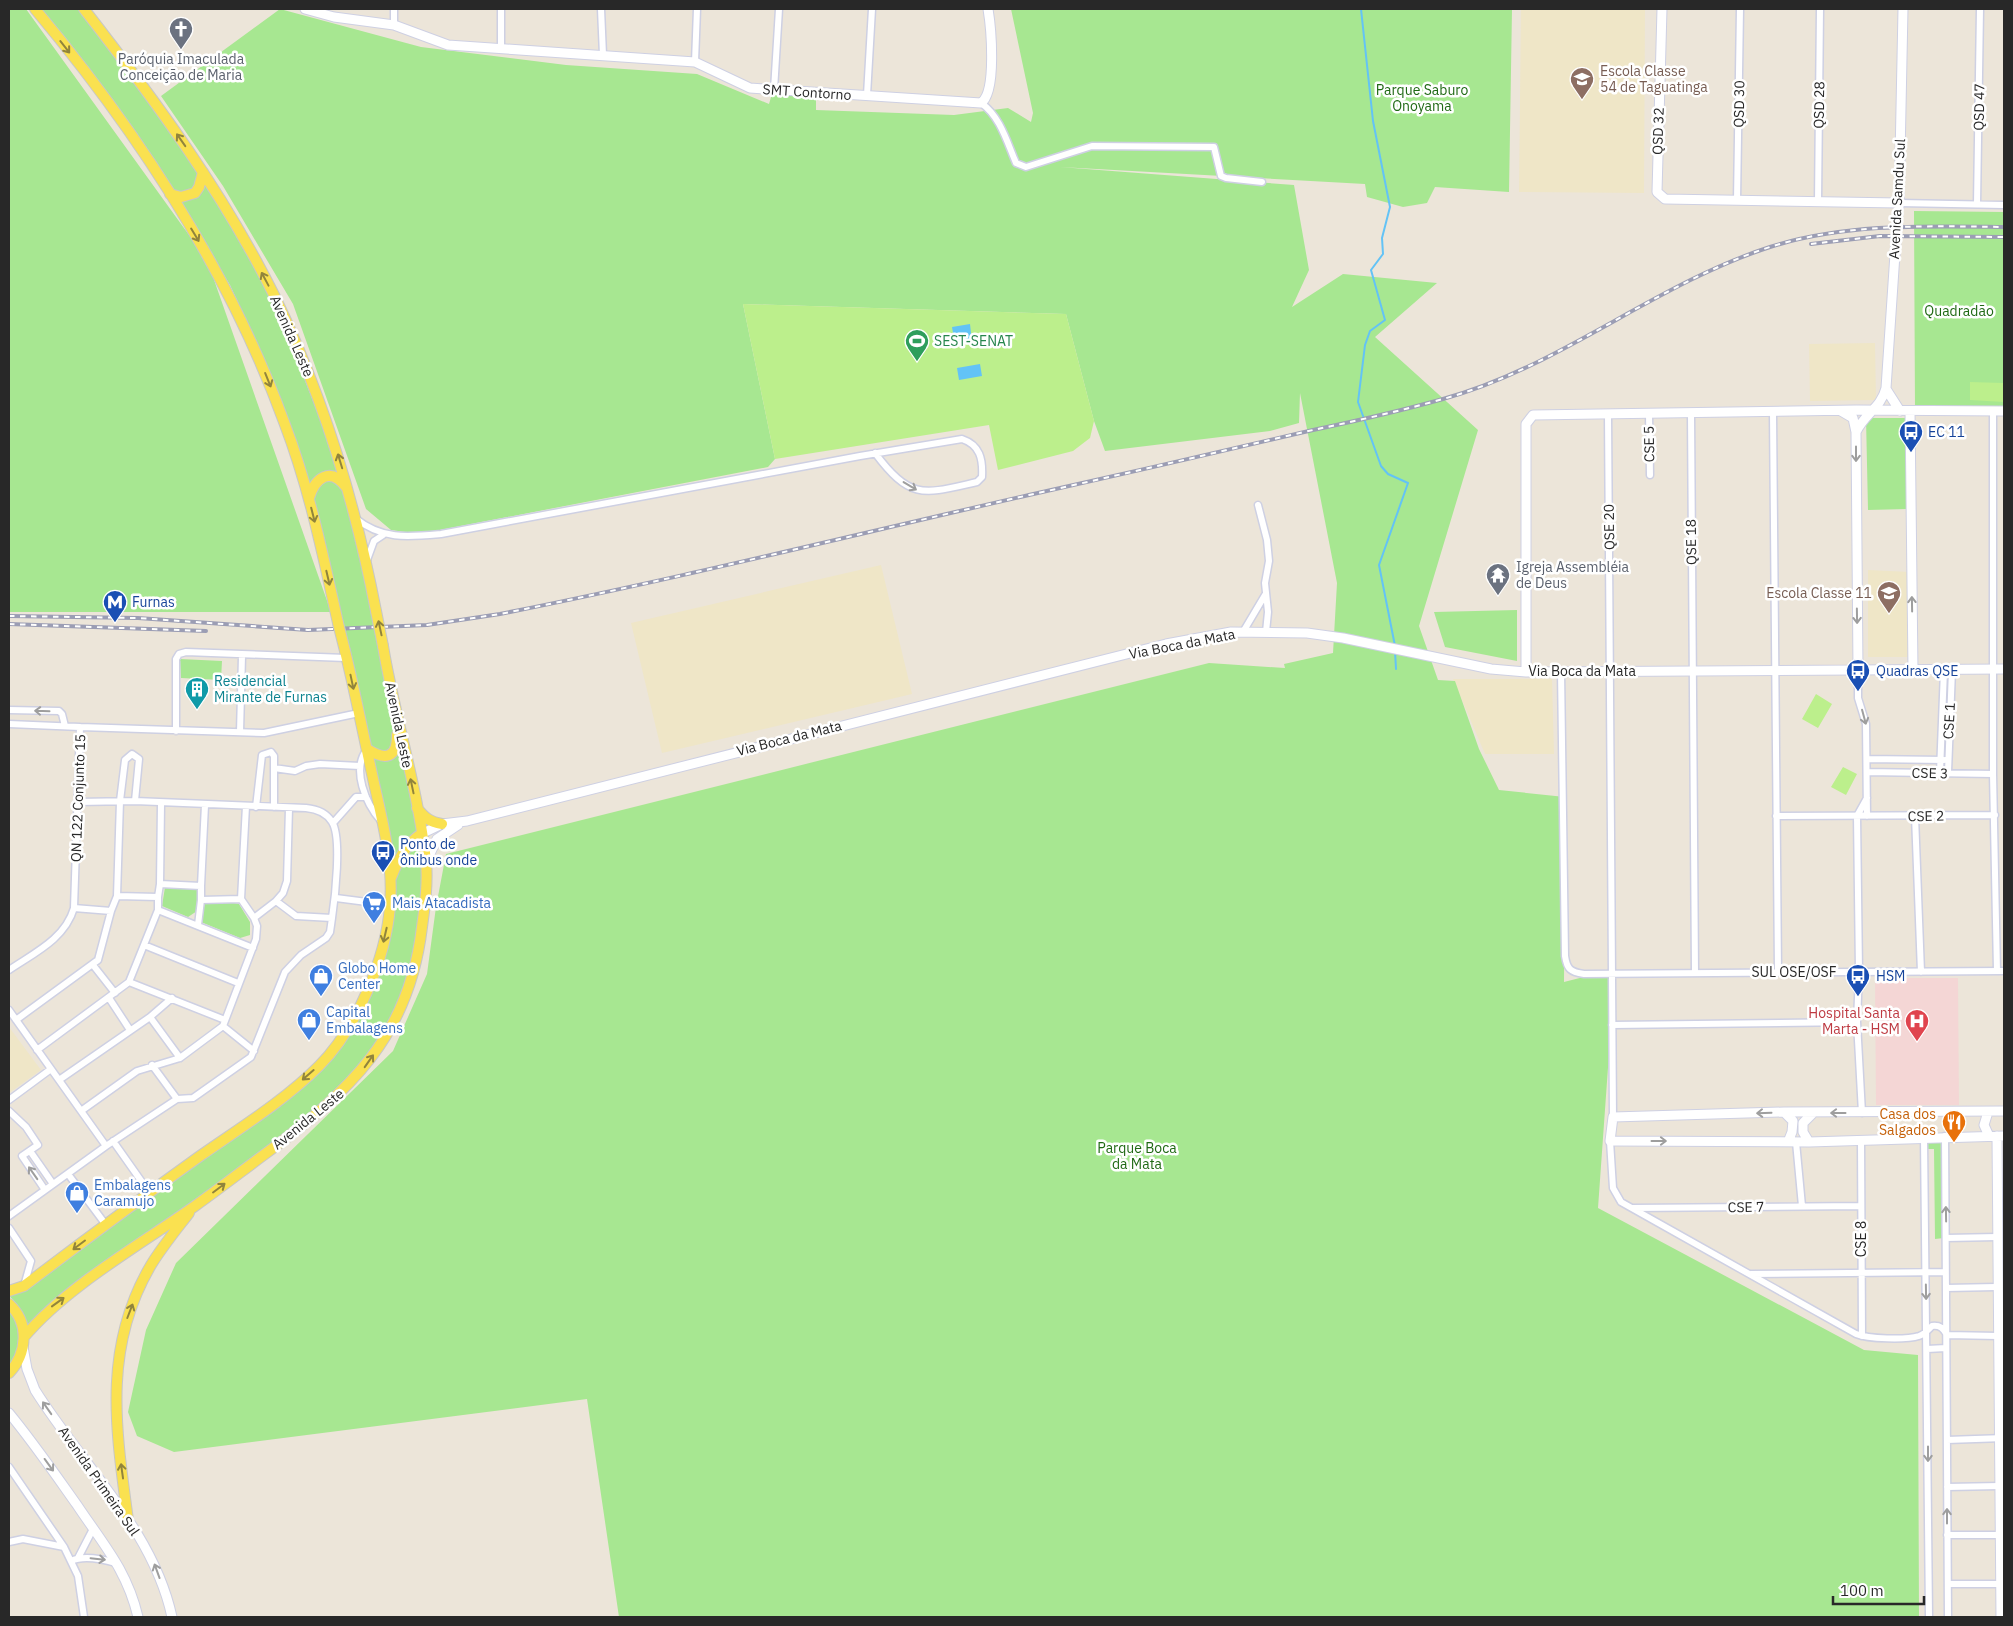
<svg xmlns="http://www.w3.org/2000/svg" width="2013" height="1626" viewBox="0 0 2013 1626" font-family="'IBM Plex Sans',sans-serif">
  <style>
    .education { fill: #efe6c7 }
    .medical { fill: #f4d6d5 }
    .green { fill: #a7e791 }
    .pitch { fill: #bcef8c }
    .water { fill: #63c3f6 }
    .lines { fill: none; stroke-linecap: round; stroke-linejoin: round }
    .stream { stroke: #63c3f6; stroke-width: 2 }
    .street-casing { stroke: #ced0e3; stroke-width: 9 }
    .secondary-casing { stroke: #ced0e3; stroke-width: 11 }
    .primary-casing { stroke: #c7c7c7; stroke-width: 12 }
    .street { stroke: #fff; stroke-width: 6 }
    .secondary { stroke: #fff; stroke-width: 9 }
    .primary { stroke: #fae150; stroke-width: 10 }
    .rail-casing { stroke: #9b9db4; stroke-width: 4 }
    .rail { stroke: #fff; stroke-width: 2; stroke-dasharray: 5.5; stroke-linecap: butt }
    .secondary-bridge-casing { stroke: #ced0e3; stroke-width: 11; stroke-linecap: butt }
    .primary-bridge-casing { stroke: #c7c7c7; stroke-width: 12; stroke-linecap: butt }
    .secondary-bridge { stroke: #fff; stroke-width: 9 }
    .primary-bridge { stroke: #fae150; stroke-width: 10 }
    .oneway { stroke: #91843c }
    .oneway2 { stroke: #9e9e9e }
    .labels { text-anchor: middle; dominant-baseline: central; stroke-width: 5; stroke-linejoin: round; paint-order: stroke }
    .worship-label { font-size: 14px; fill: #5b616d; stroke: #fff }
    .education-label { font-size: 14px; fill: #785e54; stroke: #fff; text-anchor: start }
    .park-label { font-size: 14px; fill: #1f6914; stroke: #fff }
    .street-label { font-size: 14px; fill: #282828; stroke: #fff }
    .leisure-label { font-size: 14px; fill: #27864d; stroke: #fff; text-anchor: start }
    .transit-label { font-size: 14px; fill: #164399; stroke: #fff; text-anchor: start }
    .culture-label { font-size: 14px; fill: #0d838f; stroke: #fff; text-anchor: start }
    .shop-label { font-size: 14px; fill: #366cbe; stroke: #fff; text-anchor: start }
    .health-label { font-size: 14px; fill: #be3a42; stroke: #fff; text-anchor: end }
    .food-label { font-size: 14px; fill: #c56008; stroke: #fff; text-anchor: end }
  </style>
  <rect width="100%" height="100%" fill="#ece5d9"/>
  <path class="education" d="M1521,9H1645L1644,193L1519,192Z
    M1875,343L1876,400L1810,401L1809,344Z
    M881,565L912,694L662,753L631,623Z
    M1868,570L1910,572V657H1868Z
    M1453,679H1552L1554,754H1485Z
    M9,1027L41,1070L9,1093Z"/>
  <path class="medical" d="M1875,978H1958L1959,1105H1876Z"/>
  <path class="green" d="M9,9H26L207,260L331,612H9Z
    M40,9H79L203,173L252,262L286,332L347,488L420,834L387,877L382,824L284,408L258,346L230,285L172,189Z
    M280,9L421,47L566,65L697,74L769,104L772,94L816,97V110L954,115L1008,108L1031,122L1033,113L1011,9H1512L1509,192L1435,187L1427,203L1403,207L1367,197L1365,184L1060,167L1294,185L1309,270L1292,307L1343,274L1437,283L1375,337L1478,430L1419,626L1438,680L1455,681L1479,749L1499,790L1565,797L1564,982L1615,969L1598,1208L1864,1350L1918,1355L1919,1617H619L587,1399L174,1452L137,1436L128,1412L146,1330L176,1263L393,1051L427,974L436,907L446,854L1209,663L1285,668L1284,664L1333,653L1337,583L1300,393L1299,423L1270,431L1105,451L1094,421L1066,314L743,304L775,459L768,467L419,534L391,530L366,509L293,304L223,186L161,96Z
    M1914,211L2004,212V410H1915Z
    M1866,418H1908L1907,509L1868,510Z
    M1517,610V661L1445,647L1434,612Z
    M180,659L222,661L221,680L181,678Z
    M421,835L428,895L407,998L343,1090L193,1204L46,1307L28,1338C27,1322 22,1306 9,1296L277,1102L343,1039L383,941L388,879Z
    M165,887H193L197,890V911L188,917L162,906Z
    M219,900L239,904L250,922V935L240,938L201,922L205,902Z
    M1944,1136V1238L1935,1239L1934,1149H1924V1138Z
    M9,1311C22,1328 22,1349 9,1366Z"/>
  <path class="pitch" d="M743,304L1066,314L1094,421L1090,438L1073,451L998,470L989,425L775,459Z
    M1970,382L2004,383V402L1970,400Z
    M1816,694L1832,704L1818,728L1802,719Z
    M1843,767L1857,774L1846,795L1831,787Z"/>
  <path class="water" d="M970,324L972,342L955,345L952,327Z
    M980,364L982,376L959,380L957,368Z"/>
  <g class="lines">
    <path class="stream" d="M1361,9L1373,121L1390,207L1382,238L1383,254L1371,270L1385,320L1370,331L1365,345L1358,402L1381,466L1388,474L1408,483L1379,565L1395,646
      M1395,651L1396,669"/>
    <g class="street-casing">
      <path id="street" d="M394,9V25
        M601,9L603,55
        M501,49V9
        M695,62L697,9
        M774,90L779,9
        M867,95L872,9
        M981,103C1000,116 1007,142 1016,163L1026,167L1092,146L1214,147L1221,176L1226,178L1262,182
        M1737,200L1740,9
        M1818,202L1820,9
        M1899,203L2004,205
        M1977,204L1980,9
        M1993,411V774L1997,971
        M1773,413L1778,972
        M1608,414L1613,1117
        M1649,414L1650,475
        M1691,414L1695,973
        M1258,505L1267,540L1269,561L1265,583L1268,612L1266,632
        M355,518C382,540 408,537 441,534L860,456L962,439C980,445 983,459 982,477L977,482C924,494 911,501 875,453
        M367,560L374,541L383,535
        M1243,632L1265,595
        M1858,669V698L1866,724L1867,816
        M1561,671L1565,956C1567,969 1570,972 1584,974L2004,971
        M9,710L59,711L62,714L65,726
        M9,724L80,727
        M176,731V659L179,654L186,652L346,658
        M240,732L242,656
        M367,749C351,770 366,804 381,821
        M1867,759L1944,760
        M1867,772L1993,774
        M1940,772L1944,670
        M1948,772L1952,670
        M78,802L135,801L306,808C316,809 326,812 332,822C342,837 335,898 332,918L296,916L276,901L254,918L241,899L246,806
        M256,807L262,755L271,752L274,756V768
        M274,807V768L295,771L306,766L320,764L360,766
        M1776,816L1995,815
        M1915,816L1921,972
        M333,823L356,797H366
        M160,884L161,804
        M201,886L205,805
        M117,896L120,801L125,760L132,754L139,759L135,801
        M336,898L390,905
        M276,901L283,893L287,881L289,808
        M74,908L111,911L117,896L158,897L160,884L201,886V900L241,899
        M158,910L253,948
        M254,918L257,926L256,939L223,1026L254,1051
        M198,925L201,900
        M144,945L238,983
        M93,965L115,993
        M9,970C34,953 65,939 74,908L80,727L264,733L359,713
        M129,982L158,910V897
        M109,998L130,1030
        M9,1010L106,1146L177,1099L193,1098L251,1057L285,972L301,955L326,938L330,932L332,918
        M150,1017L180,1058
        M16,1020L98,960L111,911
        M1612,1025L1857,1022
        M37,1050L129,982L225,1020
        M152,1065L177,1099
        M59,1080L150,1017L172,998
        M9,1100L51,1069
        M9,1111L26,1127L38,1145L22,1156L45,1190
        M81,1111L137,1071L180,1058L223,1026
        M1862,1113L1857,1022L1859,972L1857,816L1867,798
        M1945,1136L1948,1617
        M1924,1138L1929,1617
        M113,1141L149,1192
        M1610,1141L1613,1188L1621,1202L1856,1334C1868,1339 1906,1340 1919,1336C1925,1334 1928,1330 1932,1326C1940,1325 1943,1328 1947,1335L1998,1336
        M1861,1141L1862,1336
        M1796,1142L1802,1206
        M30,1151L53,1184
        M68,1174L106,1225
        M1632,1208L1861,1206
        M9,1216L106,1146
        M9,1228L31,1261L24,1286
        M1946,1238L1997,1237
        M1751,1274L1945,1272
        M1946,1288L1996,1287
        M1927,1349L1946,1348
        M1947,1440L2004,1438
        M9,1467L64,1547
        M1947,1487L2000,1486
        M1947,1535H1999
        M9,1542L23,1539L64,1547L78,1576L84,1617
        M78,1558L93,1529
        M71,1561C84,1555 102,1559 116,1563
        M1948,1584H2000"/>
    </g>
    <g class="secondary-casing">
      <path id="secondary" d="M305,9L334,17L394,25L448,45L695,62L750,88L981,103C997,92 991,27 988,9
        M1662,9L1657,192L1665,199L1899,203
        M1899,207L1903,9
        M1886,389L1900,411
        M1841,411L1853,418L1856,432
        M1910,411L1913,670
        M1858,669L1856,432C1865,413 1881,408 1886,388L1895,254
        M1526,672V424L1533,415L1856,410L2004,411
        M421,834L442,824L467,821L1166,644L1231,632L1307,633L1343,638L1491,669L1526,672L2004,669
        M426,862L437,839L458,825
        M2004,1111L1784,1112L1613,1117L1610,1141L1809,1142L2004,1136
        M1784,1112L1793,1121L1792,1132L1788,1142
        M1988,1112L1984,1125L1989,1136
        M1997,1136L2001,1617
        M1809,1142L1803,1132V1123L1813,1113
        M23,1347L27,1369L35,1390C81,1464 153,1529 172,1617
        M9,1413C33,1442 55,1474 77,1505C103,1544 127,1570 138,1617"/>
    </g>
    <g class="primary-casing">
      <path id="primary" d="M35,9C138,132 229,271 284,422C309,487 323,555 338,623
        M84,9C154,99 223,192 274,295C323,395 355,502 376,611
        M170,194L181,197L195,193L199,187L203,172
        M309,498C315,478 330,466 346,487
        M367,749C386,761 397,758 397,735
        M417,808C425,818 430,822 442,824
        M391,878C398,860 405,845 421,834
        M9,1291L24,1286C82,1242 140,1199 200,1156C240,1128 284,1101 319,1066C357,1028 386,958 390,906C394,861 381,816 372,774C363,733 355,692 345,651
        M9,1304C30,1323 27,1354 9,1373
        M24,1337C67,1286 140,1245 195,1206C219,1189 242,1171 265,1154C350,1091 409,1037 422,927C425,905 428,883 426,861C418,789 395,718 383,646
        M128,1520C116,1430 102,1348 151,1265C162,1247 176,1230 189,1213"/>
    </g>
    <use href="#street" class="street"/>
    <use href="#secondary" class="secondary"/>
    <use href="#primary" class="primary"/>
    <g class="rail-casing">
      <path id="rail" d="M1811,244L1880,236L2004,237
        M9,616L138,618L308,630L427,625L500,614C677,579 853,535 1029,495C1124,474 1218,452 1313,430C1356,421 1400,411 1443,399C1560,367 1655,284 1770,247C1846,223 1926,226 2004,227
        M9,624L206,631"/>
    </g>
    <use href="#rail" class="rail"/>
    <g class="secondary-bridge-casing">
      <path id="secondary-bridge" d="M1895,254L1898,212"/>
    </g>
    <g class="primary-bridge-casing">
      <path id="primary-bridge" d="M376,611L383,646
        M338,623L345,651"/>
    </g>
    <use href="#secondary-bridge" class="secondary-bridge"/>
    <use href="#primary-bridge" class="primary-bridge"/>
  </g>
  <defs><path id="oneway-shaft" d="M-6 0H5M1.5-3L5.5 0L1.5 3" fill="none" stroke-width="1.6" stroke-linecap="round" stroke-linejoin="round" transform="scale(1.25)"/></defs>
  <g class="oneway">
    <use href="#oneway-shaft" transform="translate(65 47) rotate(52)"/>
    <use href="#oneway-shaft" transform="translate(181 140) rotate(-125)"/>
    <use href="#oneway-shaft" transform="translate(195 235) rotate(59)"/>
    <use href="#oneway-shaft" transform="translate(265 279) rotate(-118)"/>
    <use href="#oneway-shaft" transform="translate(268 380) rotate(68)"/>
    <use href="#oneway-shaft" transform="translate(340 461) rotate(-107)"/>
    <use href="#oneway-shaft" transform="translate(313 515) rotate(76)"/>
    <use href="#oneway-shaft" transform="translate(328 578) rotate(77)"/>
    <use href="#oneway-shaft" transform="translate(380 628) rotate(-102)"/>
    <use href="#oneway-shaft" transform="translate(352 682) rotate(78)"/>
    <use href="#oneway-shaft" transform="translate(412 786) rotate(-102)"/>
    <use href="#oneway-shaft" transform="translate(385 935) rotate(103)"/>
    <use href="#oneway-shaft" transform="translate(369 1061) rotate(-55)"/>
    <use href="#oneway-shaft" transform="translate(308 1075) rotate(139)"/>
    <use href="#oneway-shaft" transform="translate(219 1188) rotate(-37)"/>
    <use href="#oneway-shaft" transform="translate(79 1245) rotate(143)"/>
    <use href="#oneway-shaft" transform="translate(58 1302) rotate(-36)"/>
    <use href="#oneway-shaft" transform="translate(130 1311) rotate(-69)"/>
    <use href="#oneway-shaft" transform="translate(122 1471) rotate(-98)"/>
  </g>
  <g class="oneway2">
    <use href="#oneway-shaft" transform="translate(1856 454) rotate(90)"/>
    <use href="#oneway-shaft" transform="translate(910 486) rotate(31)"/>
    <use href="#oneway-shaft" transform="translate(1912 604) rotate(-91)"/>
    <use href="#oneway-shaft" transform="translate(1857 616) rotate(89)"/>
    <use href="#oneway-shaft" transform="translate(42 711) rotate(-178)"/>
    <use href="#oneway-shaft" transform="translate(1864 717) rotate(75)"/>
    <use href="#oneway-shaft" transform="translate(1764 1113) rotate(178)"/>
    <use href="#oneway-shaft" transform="translate(1838 1113) rotate(180)"/>
    <use href="#oneway-shaft" transform="translate(1659 1141)"/>
    <use href="#oneway-shaft" transform="translate(33 1173) rotate(-125)"/>
    <use href="#oneway-shaft" transform="translate(1946 1214) rotate(-91)"/>
    <use href="#oneway-shaft" transform="translate(1926 1292) rotate(89)"/>
    <use href="#oneway-shaft" transform="translate(47 1408) rotate(-125)"/>
    <use href="#oneway-shaft" transform="translate(1928 1454) rotate(90)"/>
    <use href="#oneway-shaft" transform="translate(49 1465) rotate(54)"/>
    <use href="#oneway-shaft" transform="translate(1947 1516) rotate(-90)"/>
    <use href="#oneway-shaft" transform="translate(98 1559) rotate(6)"/>
    <use href="#oneway-shaft" transform="translate(157 1571) rotate(-110)"/>
  </g>
  <defs>
    <g id="church-pin" transform="scale(1.25)"><path d="M0 17L-7.5 6A9.5 9.5 0 1 1 7.5 6Z" fill="#6b7280" stroke="#fff"/><path d="M-1.2-6h2.4v3.5h3.3v2.4h-3.3V6h-2.4V-.1h-3.3v-2.4h3.3Z" fill="#fff"/></g>
    <g id="school-pin" transform="scale(1.25)"><path d="M0 17L-7.5 6A9.5 9.5 0 1 1 7.5 6Z" fill="#8d6e63" stroke="#fff"/><path d="M0-5L7-2L0 1L-7-2ZM-4 1L0 2.5L4 1V4Q0 6-4 4Z" fill="#fff"/></g>
    <g id="stadium-pin" transform="scale(1.25)"><path d="M0 17L-7.5 6A9.5 9.5 0 1 1 7.5 6Z" fill="#2e9e5b" stroke="#fff"/><path d="M0-5a6.5 5 0 1 0 0 10a6.5 5 0 1 0 0-10ZM-3.5-1.8h7v3.6h-7Z" fill="#fff"/></g>
    <g id="bus-pin" transform="scale(1.25)"><path d="M0 17L-7.5 6A9.5 9.5 0 1 1 7.5 6Z" fill="#1a4fb4" stroke="#fff"/><path d="M-5-6H5V4H4V6H2V4H-2V6H-4V4H-5ZM-3.5-4V0h7V-4ZM-3.5 1.2v1.5H-2V1.2ZM2 1.2v1.5H3.5V1.2Z" fill="#fff"/></g>
    <g id="temple-pin" transform="scale(1.25)"><path d="M0 17L-7.5 6A9.5 9.5 0 1 1 7.5 6Z" fill="#6b7280" stroke="#fff"/><path d="M0-6L5-2H3V0L6.5 2.5H4V6H1.5V3h-3V6H-4V2.5H-6.5L-3 0V-2H-5Z" fill="#fff"/></g>
    <g id="metro-pin" transform="scale(1.25)"><path d="M0 17L-7.5 6A9.5 9.5 0 1 1 7.5 6Z" fill="#1a4fb4" stroke="#fff"/><path d="M-5.5 5V-5H-3L0 0L3-5H5.5V5H3V-.5L0 4L-3-.5V5Z" fill="#fff"/></g>
    <g id="building-pin" transform="scale(1.25)"><path d="M0 17L-7.5 6A9.5 9.5 0 1 1 7.5 6Z" fill="#0f9aa8" stroke="#fff"/><path d="M-4-6H4V6H1V3H-1V6H-4ZM-2.5-4.3h1.7v1.8h-1.7ZM.8-4.3h1.7v1.8H.8ZM-2.5-1h1.7V.8h-1.7ZM.8-1h1.7V.8H.8Z" fill="#fff"/></g>
    <g id="supermarket-pin" transform="scale(1.25)"><path d="M0 17L-7.5 6A9.5 9.5 0 1 1 7.5 6Z" fill="#3f7fe0" stroke="#fff"/><path d="M-6-5.5h2.5l.6 2H6L4.5 2H-2.5L-4.4-4H-6ZM-1.5 3.2a1.3 1.3 0 1 0 .1 0ZM3 3.2a1.3 1.3 0 1 0 .1 0Z" fill="#fff"/></g>
    <g id="shop-pin" transform="scale(1.25)"><path d="M0 17L-7.5 6A9.5 9.5 0 1 1 7.5 6Z" fill="#3f7fe0" stroke="#fff"/><path d="M-5-2.5h2.3a2.7 3.5 0 0 1 5.4 0H5L5.5 6h-11ZM-1.5-2.5h3a1.5 2.3 0 0 0-3 0Z" fill="#fff"/></g>
    <g id="hospital-pin" transform="scale(1.25)"><path d="M0 17L-7.5 6A9.5 9.5 0 1 1 7.5 6Z" fill="#e0444e" stroke="#fff"/><path d="M-5-5h3v3.5h4V-5h3V5h-3V1.5h-4V5h-3Z" fill="#fff"/></g>
    <g id="restaurant-pin" transform="scale(1.25)"><path d="M0 17L-7.5 6A9.5 9.5 0 1 1 7.5 6Z" fill="#e8710a" stroke="#fff"/><path d="M-5-6h1v4h1v-4h1v4h1v-4h1v5L-1.5 .5V6h-2V.5L-5-1ZM5-6V6H3V1.5H1.5Q1.5-4 5-6Z" fill="#fff"/></g>
  </defs>
  <g fill-rule="evenodd">
    <use href="#church-pin" x="181" y="29"/>
    <use href="#school-pin" x="1582" y="79"/>
    <use href="#stadium-pin" x="917" y="341"/>
    <use href="#bus-pin" x="1911" y="432"/>
    <use href="#temple-pin" x="1498" y="575"/>
    <use href="#school-pin" x="1889" y="593"/>
    <use href="#metro-pin" x="115" y="602"/>
    <use href="#bus-pin" x="1858" y="671"/>
    <use href="#building-pin" x="197" y="689"/>
    <use href="#bus-pin" x="383" y="852"/>
    <use href="#supermarket-pin" x="374" y="903"/>
    <use href="#shop-pin" x="321" y="976"/>
    <use href="#bus-pin" x="1858" y="976"/>
    <use href="#shop-pin" x="309" y="1020"/>
    <use href="#hospital-pin" x="1917" y="1021"/>
    <use href="#restaurant-pin" x="1954" y="1122"/>
    <use href="#shop-pin" x="77" y="1193"/>
  </g>
  <g class="labels">
    <g class="worship-label">
      <text x="181" y="59">Paróquia Imaculada<tspan x="181" dy="16">Conceição de Maria</tspan></text>
      <text x="1516" y="567" text-anchor="start">Igreja Assembléia<tspan x="1516" dy="16">de Deus</tspan></text>
    </g>
    <g class="education-label">
      <text x="1600" y="71">Escola Classe<tspan x="1600" dy="16">54 de Taguatinga</tspan></text>
      <text x="1872" y="593" text-anchor="end">Escola Classe 11</text>
    </g>
    <g class="park-label">
      <text x="1422" y="90">Parque Saburo<tspan x="1422" dy="16">Onoyama</tspan></text>
      <text x="1959" y="311">Quadradão</text>
      <text x="1137" y="1148">Parque Boca<tspan x="1137" dy="16">da Mata</tspan></text>
    </g>
    <g class="street-label">
      <text transform="translate(807 92) rotate(4)">SMT Contorno</text>
      <text transform="translate(1739 104) rotate(-89)">QSD 30</text>
      <text transform="translate(1819 105) rotate(-89)">QSD 28</text>
      <text transform="translate(1979 107) rotate(-89)">QSD 47</text>
      <text transform="translate(1658 131) rotate(-88)">QSD 32</text>
      <text transform="translate(1897 199) rotate(-87)">Avenida Samdu Sul</text>
      <text transform="translate(292 336) rotate(66)">Avenida Leste</text>
      <text transform="translate(1649 444) rotate(-91)">CSE 5</text>
      <text transform="translate(1609 527) rotate(-91)">QSE 20</text>
      <text transform="translate(1691 542) rotate(-91)">QSE 18</text>
      <text transform="translate(1182 644) rotate(-11)">Via Boca da Mata</text>
      <text x="1582" y="671">Via Boca da Mata</text>
      <text transform="translate(1949 721) rotate(-87)">CSE 1</text>
      <text transform="translate(399 725) rotate(78)">Avenida Leste</text>
      <text transform="translate(789 738) rotate(-14)">Via Boca da Mata</text>
      <text transform="translate(1930 773) rotate(1)">CSE 3</text>
      <text transform="translate(78 798) rotate(-88)">QN 122 Conjunto 15</text>
      <text transform="translate(1926 816) rotate(-1)">CSE 2</text>
      <text x="1794" y="972">SUL OSE/OSF</text>
      <text transform="translate(308 1119) rotate(-39)">Avenida Leste</text>
      <text transform="translate(1746 1207) rotate(-1)">CSE 7</text>
      <text transform="translate(1861 1239) rotate(-90)">CSE 8</text>
      <text transform="translate(99 1481) rotate(55)">Avenida Primeira Sul</text>
    </g>
    <g class="leisure-label">
      <text x="934" y="341">SEST-SENAT</text>
    </g>
    <g class="transit-label">
      <text x="1928" y="432">EC 11</text>
      <text x="132" y="602">Furnas</text>
      <text x="1876" y="671">Quadras QSE</text>
      <text x="400" y="844">Ponto de<tspan x="400" dy="16">ônibus onde</tspan></text>
      <text x="1876" y="976">HSM</text>
    </g>
    <g class="culture-label">
      <text x="214" y="681">Residencial<tspan x="214" dy="16">Mirante de Furnas</tspan></text>
    </g>
    <g class="shop-label">
      <text x="392" y="903">Mais Atacadista</text>
      <text x="338" y="968">Globo Home<tspan x="338" dy="16">Center</tspan></text>
      <text x="326" y="1012">Capital<tspan x="326" dy="16">Embalagens</tspan></text>
      <text x="94" y="1185">Embalagens<tspan x="94" dy="16">Caramujo</tspan></text>
    </g>
    <g class="health-label">
      <text x="1900" y="1013">Hospital Santa<tspan x="1900" dy="16">Marta - HSM</tspan></text>
    </g>
    <g class="food-label">
      <text x="1936" y="1114">Casa dos<tspan x="1936" dy="16">Salgados</tspan></text>
    </g>
  </g>
  <rect width="2013" height="1626" fill="none" stroke="#282828" stroke-width="20"/>
  <path d="M1833 1596v8h91v-8" fill="none" stroke="#282828" stroke-width="2.5"/>
  <text x="1840" y="1596" font-size="15" fill="#282828" stroke="#ffffff" stroke-width="4" paint-order="stroke">100 m</text>
</svg>
